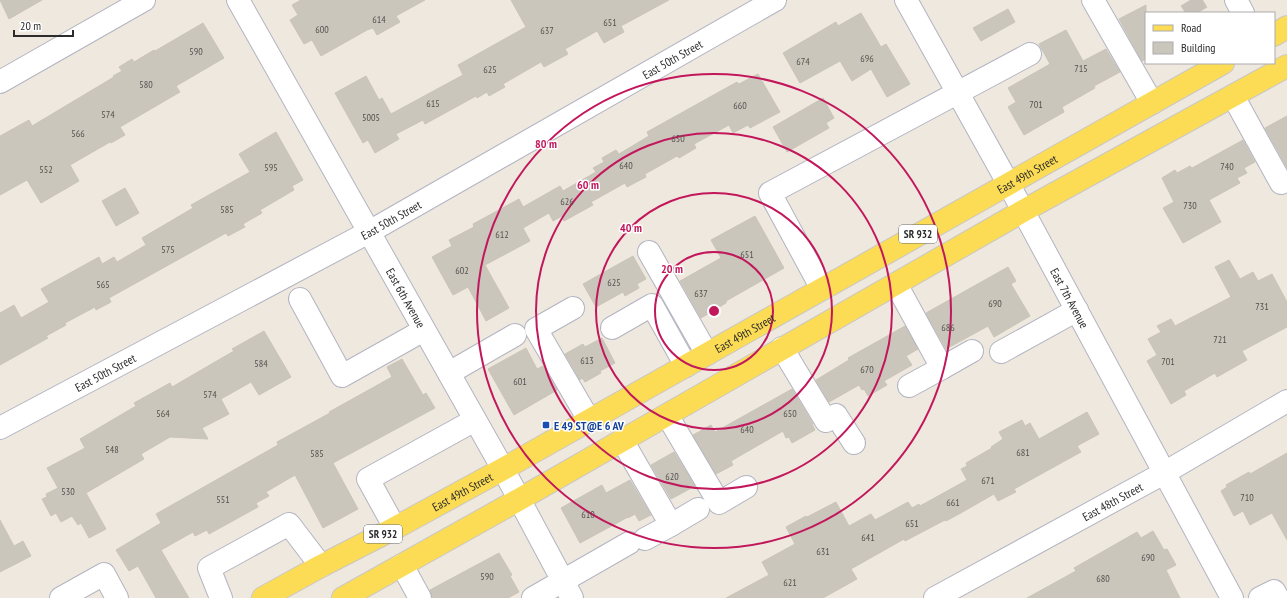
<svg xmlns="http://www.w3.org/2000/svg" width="1287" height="598" viewBox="0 0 1287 598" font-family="'PT Sans Narrow',sans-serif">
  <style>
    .building { fill: #cac6bc; stroke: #cbc4b7 }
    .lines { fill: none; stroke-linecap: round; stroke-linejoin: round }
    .minor-tunnel { stroke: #c8c2ba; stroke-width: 22; stroke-dasharray: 22 11; stroke-linecap: butt }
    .minor-casing { stroke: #b2b4c1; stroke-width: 24 }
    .major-casing { stroke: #c8c8c8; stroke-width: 24 }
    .minor { stroke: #fff; stroke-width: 22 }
    .major { stroke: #fcdc55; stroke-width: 22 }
    .ring { fill: none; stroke: #c2185b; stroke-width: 2 }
    .transit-dot { fill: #1a4fb4; stroke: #fff; stroke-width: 1.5 }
    .labels { text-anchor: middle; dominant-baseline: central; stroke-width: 3; stroke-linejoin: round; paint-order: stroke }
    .number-label { font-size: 10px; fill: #545250 }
    .shield { fill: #fff; stroke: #6b6b6b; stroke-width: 1 }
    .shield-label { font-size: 11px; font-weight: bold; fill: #2c2c2c }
    .street-label { font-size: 12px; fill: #2c2c2c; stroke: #fff }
    .transit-label { font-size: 12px; font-weight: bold; fill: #164399; stroke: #fff; text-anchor: start }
    .centre { fill: #c2185b; stroke: #fff; stroke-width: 2 }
    .ring-label { font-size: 12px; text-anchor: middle; font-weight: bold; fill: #c2185b; stroke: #fff; stroke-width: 3; stroke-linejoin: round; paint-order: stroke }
  </style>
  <rect width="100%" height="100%" fill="#efe8de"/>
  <path class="building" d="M0,0H42L9,19Z
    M301,0H425L396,16L400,22L377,35L373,28L367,30L321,56L312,40L304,44L290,20L298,15L292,5Z
    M511,0H669L621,26L624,32L604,43L597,31L565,49L568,54L544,67L541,62L503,84L505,87L489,96L487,92L477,98L476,96L425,124L423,120L396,134L399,139L375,153L368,140L363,143L335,93L366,76L379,100L382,98L391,114L463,75L458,65L526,27Z
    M1146,5V59L1142,61L1119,19Z
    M1008,9L1015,22L981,41L973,28Z
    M861,13L881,47L886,44L910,84L887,97L871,69L852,81L840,61L800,83L783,53L836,22L838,26Z
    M203,23L224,58L176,86L180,92L120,127L125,135L111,143L110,142L70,165L79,181L41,203L27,180L0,195V136L29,120L32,126L114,77L113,76L122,71L119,67L132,59L134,62L154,50L155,51Z
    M1066,30L1083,61L1106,49L1120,72L1094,86L1095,88L1062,107L1064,112L1024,135L1008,107L1016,102L1008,88L1050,64L1039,44Z
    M758,74L780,112L750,128L748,125L733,133L729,125L694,144L696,148L679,158L677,156L645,174L646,177L627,187L625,183L591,202L593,205L564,221L562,216L553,221L549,213L523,228L530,241L485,265L509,308L486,321L468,287L453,295L432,257L452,246L449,240L474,227L473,224L519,199L523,207L560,186L563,191L596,172L593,168L604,162L602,158L616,150L619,154L649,136L647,132L737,82L739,84Z
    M823,98L834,118L826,123L829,128L787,152L773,127Z
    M1287,116V168L1265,128Z
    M276,132L303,180L292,186L294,190L260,210L262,213L243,224L245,227L228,236L226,233L109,298L111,302L96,310L95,307L65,323L66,325L46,336L48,338L0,365V313L14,305L21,318L49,302L41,289L99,257L102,264L114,257L117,262L146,245L142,238L193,208L191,205L250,172L239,154Z
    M1243,140L1255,162L1244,168L1247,173L1237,178L1240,183L1209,200L1221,222L1183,243L1163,208L1174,202L1162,178L1175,170L1177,173L1190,166L1192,168Z
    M125,188L139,213L116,226L102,201Z
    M755,216L784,268L726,301V303L701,318L680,281L721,258L711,240Z
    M633,256L646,279L637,284L639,288L625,296L623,292L596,307L583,284Z
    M1229,260L1240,279L1253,272L1258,281L1272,274L1287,302V327L1242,351L1247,360L1217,377L1215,373L1184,391L1186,395L1171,404L1147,361L1157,355L1148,339L1161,332L1157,326L1171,319L1175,326L1231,297L1215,267Z
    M1008,267L1016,281L1011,284L1030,316L994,337L988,326L946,349L926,313Z
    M905,326L918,349L906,356L912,365L884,381L887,385L868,396L864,389L862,390L859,385L829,402L816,380L849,360L848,358Z
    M264,331L291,377L259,395L251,382L221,399L229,414L202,428L208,439L170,437L141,454L144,459L86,493L106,529L89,538L81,523L78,525L72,516L61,522L56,513L51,516L42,499L47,497L46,494L58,488L47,468L85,448L80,439L136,406L134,403L170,383L172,387L234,351L232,349Z
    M602,338L615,363L600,371L601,373L585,382L582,378L580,380L565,354L583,344L585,347Z
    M526,348L537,369L543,366L557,390L514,415L488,369Z
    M402,359L423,395L426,393L435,408L333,463L358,509L323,528L295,475L266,492L269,496L256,503L258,507L209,534L207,530L195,536L193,532L161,550L189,598H156L138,566L129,571L116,550L161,523L156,514L278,445L277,442L330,413L329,412L392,377L387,367Z
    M792,389L813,424H812L815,430L792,443L789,437L786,438L783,431L731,461L733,465L716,474L693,435L711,425L715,432Z
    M1087,412L1099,434L1077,446L1081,452L1014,489L1016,492L998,501L994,494L959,514L946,521L945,520L905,541L904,539L851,569L857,579L823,598H726L769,575L762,562L795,544L786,527L806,516L807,517L836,502L849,526L871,514L875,520L908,502L912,508L919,504L920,506L967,480L961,469L967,466L966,463L992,448L991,447L1003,439L999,432L1022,420L1025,426L1030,423L1039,439Z
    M674,452L695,486L671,499L651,465Z
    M1287,453V540L1272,513L1250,525L1243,511L1234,516L1221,491L1227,487L1226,485L1249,472L1250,474Z
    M630,480L651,515L639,521L635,514L628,518V517L580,543L561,508L602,485L606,493Z
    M0,520L14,546L23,541L31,556L0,572Z
    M1153,531L1164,550L1167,549L1176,565L1166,570L1180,598H1027L1076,571L1074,568L1137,532L1141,538Z
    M499,553L512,575L510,576L519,592L508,598H432L430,590Z"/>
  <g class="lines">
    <path class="minor-tunnel" d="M1190,0L1198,13"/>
    <g class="minor-casing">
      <g id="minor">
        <path id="s1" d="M238,0L503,469L572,598"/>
        <path id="s2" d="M906,0L1008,183L1232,598"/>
        <path d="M1093,0L1152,103"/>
        <path d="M1236,0L1243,13"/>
        <path d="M0,82L144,0"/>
        <path d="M1233,96L1281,183"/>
        <path d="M649,252L707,354"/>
        <path d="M896,284L942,368L972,351"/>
        <path d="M822,289L770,193L1030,54"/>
        <path d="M300,299L342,376L424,330"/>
        <path d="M573,308L536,329L589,420"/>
        <path d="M612,328L652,305L686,366"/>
        <path d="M782,348L826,421L836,415L854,443"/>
        <path d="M1001,352L1077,310"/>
        <path d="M449,373L515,335"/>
        <path d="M909,386L942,368"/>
        <path d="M667,415L719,503L746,487"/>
        <path id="s3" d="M0,428L369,232L775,0"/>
        <path d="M622,440L671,525L698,509"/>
        <path d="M395,528L368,479L475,420"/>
        <path d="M645,539L671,525"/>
        <path d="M402,565L420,598"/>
        <path d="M61,598L104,574L117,598"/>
        <path d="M221,598L209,568L289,524L321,566"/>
        <path d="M533,598L629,543"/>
        <path id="s4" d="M935,598L1164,473L1287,401"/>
        <path d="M1260,598L1274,591L1278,598"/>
      </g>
    </g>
    <g class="major-casing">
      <g id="major">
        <path d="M1274,35L1287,27"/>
        <path id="s5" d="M263,598L321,566L395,528L503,469L1223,63"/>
        <path d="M343,598L520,499L1023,211L1287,66"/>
      </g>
    </g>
    <use href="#minor" class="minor"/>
    <use href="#major" class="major"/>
  </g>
  <g class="ring">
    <circle cx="714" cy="311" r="59"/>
    <circle cx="714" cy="311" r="118"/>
    <circle cx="714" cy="311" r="178"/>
    <circle cx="714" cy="311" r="237"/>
  </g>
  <rect class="transit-dot" x="542" y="421" width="8" height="8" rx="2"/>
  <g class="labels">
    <g class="number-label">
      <text x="379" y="19">614</text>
      <text x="610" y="22">651</text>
      <text x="322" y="29">600</text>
      <text x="547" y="30">637</text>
      <text x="196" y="51">590</text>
      <text x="867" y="58">696</text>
      <text x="803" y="61">674</text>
      <text x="1081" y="68">715</text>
      <text x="490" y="69">625</text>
      <text x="146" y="84">580</text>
      <text x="433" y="103">615</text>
      <text x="1036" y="104">701</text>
      <text x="740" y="105">660</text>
      <text x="108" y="114">574</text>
      <text x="371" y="117">5005</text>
      <text x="78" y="133">566</text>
      <text x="678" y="138">650</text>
      <text x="626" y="165">640</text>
      <text x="1227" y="166">740</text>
      <text x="271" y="167">595</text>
      <text x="46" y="169">552</text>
      <text x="567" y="201">626</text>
      <text x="1190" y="205">730</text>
      <text x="227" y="209">585</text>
      <text x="502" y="234">612</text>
      <text x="168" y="249">575</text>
      <text x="747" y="254">651</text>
      <text x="462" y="270">602</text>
      <text x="614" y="282">625</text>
      <text x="103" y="284">565</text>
      <text x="701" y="293">637</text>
      <text x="995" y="303">690</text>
      <text x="1262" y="306">731</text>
      <text x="948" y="327">686</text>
      <text x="1220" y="339">721</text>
      <text x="587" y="360">613</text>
      <text x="1168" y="361">701</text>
      <text x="261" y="363">584</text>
      <text x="867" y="369">670</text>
      <text x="520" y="381">601</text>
      <text x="210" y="394">574</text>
      <text x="163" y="413">564</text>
      <text x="790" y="413">650</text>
      <text x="747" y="429">640</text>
      <text x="112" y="449">548</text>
      <text x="1023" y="452">681</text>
      <text x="317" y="453">585</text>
      <text x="672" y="476">620</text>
      <text x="988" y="480">671</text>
      <text x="68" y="491">530</text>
      <text x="1247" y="497">710</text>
      <text x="223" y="499">551</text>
      <text x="953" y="502">661</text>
      <text x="588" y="514">610</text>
      <text x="912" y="523">651</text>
      <text x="868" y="537">641</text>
      <text x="823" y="551">631</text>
      <text x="1148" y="557">690</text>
      <text x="487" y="576">590</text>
      <text x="1103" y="578">680</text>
      <text x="790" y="582">621</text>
    </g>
    <g class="shield">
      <rect x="899" y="225" width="38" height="18" rx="3"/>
      <rect x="364" y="525" width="38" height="18" rx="3"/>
    </g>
    <g class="shield-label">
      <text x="918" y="234">SR 932</text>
      <text x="383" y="534">SR 932</text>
    </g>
    <g class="street-label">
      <text stroke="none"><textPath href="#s3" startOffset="767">East 50th Street</textPath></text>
      <text stroke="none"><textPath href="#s5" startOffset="874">East 49th Street</textPath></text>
      <text stroke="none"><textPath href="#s3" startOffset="443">East 50th Street</textPath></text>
      <text stroke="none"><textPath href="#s1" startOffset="342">East 6th Avenue</textPath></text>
      <text stroke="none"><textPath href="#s2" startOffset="340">East 7th Avenue</textPath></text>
      <text stroke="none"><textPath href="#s5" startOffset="550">East 49th Street</textPath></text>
      <text stroke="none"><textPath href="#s3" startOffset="119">East 50th Street</textPath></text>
      <text stroke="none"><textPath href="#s5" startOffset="226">East 49th Street</textPath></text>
      <text stroke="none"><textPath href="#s4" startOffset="202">East 48th Street</textPath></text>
    </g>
    <g class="transit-label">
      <text x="554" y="425">E 49 ST@E 6 AV</text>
    </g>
  </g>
  <circle cx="714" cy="311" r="6" class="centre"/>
  <g class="ring-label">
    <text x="546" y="148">80 m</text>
    <text x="588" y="189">60 m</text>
    <text x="631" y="232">40 m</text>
    <text x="672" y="273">20 m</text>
  </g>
  <rect x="1145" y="12" width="130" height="52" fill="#ffffff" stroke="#ababab"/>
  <rect x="1153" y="25" width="20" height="6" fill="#fcdc55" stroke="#ababab"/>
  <text x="1181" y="32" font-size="12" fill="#2c2c2c">Road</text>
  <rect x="1153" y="42" width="20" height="12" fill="#cac6bc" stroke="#ababab"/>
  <text x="1181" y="52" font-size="12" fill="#2c2c2c">Building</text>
  <path d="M14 30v6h59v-6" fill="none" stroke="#2c2c2c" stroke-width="2"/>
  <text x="20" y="30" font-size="12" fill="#2c2c2c" stroke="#ffffff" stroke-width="3" paint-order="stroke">20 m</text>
</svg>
